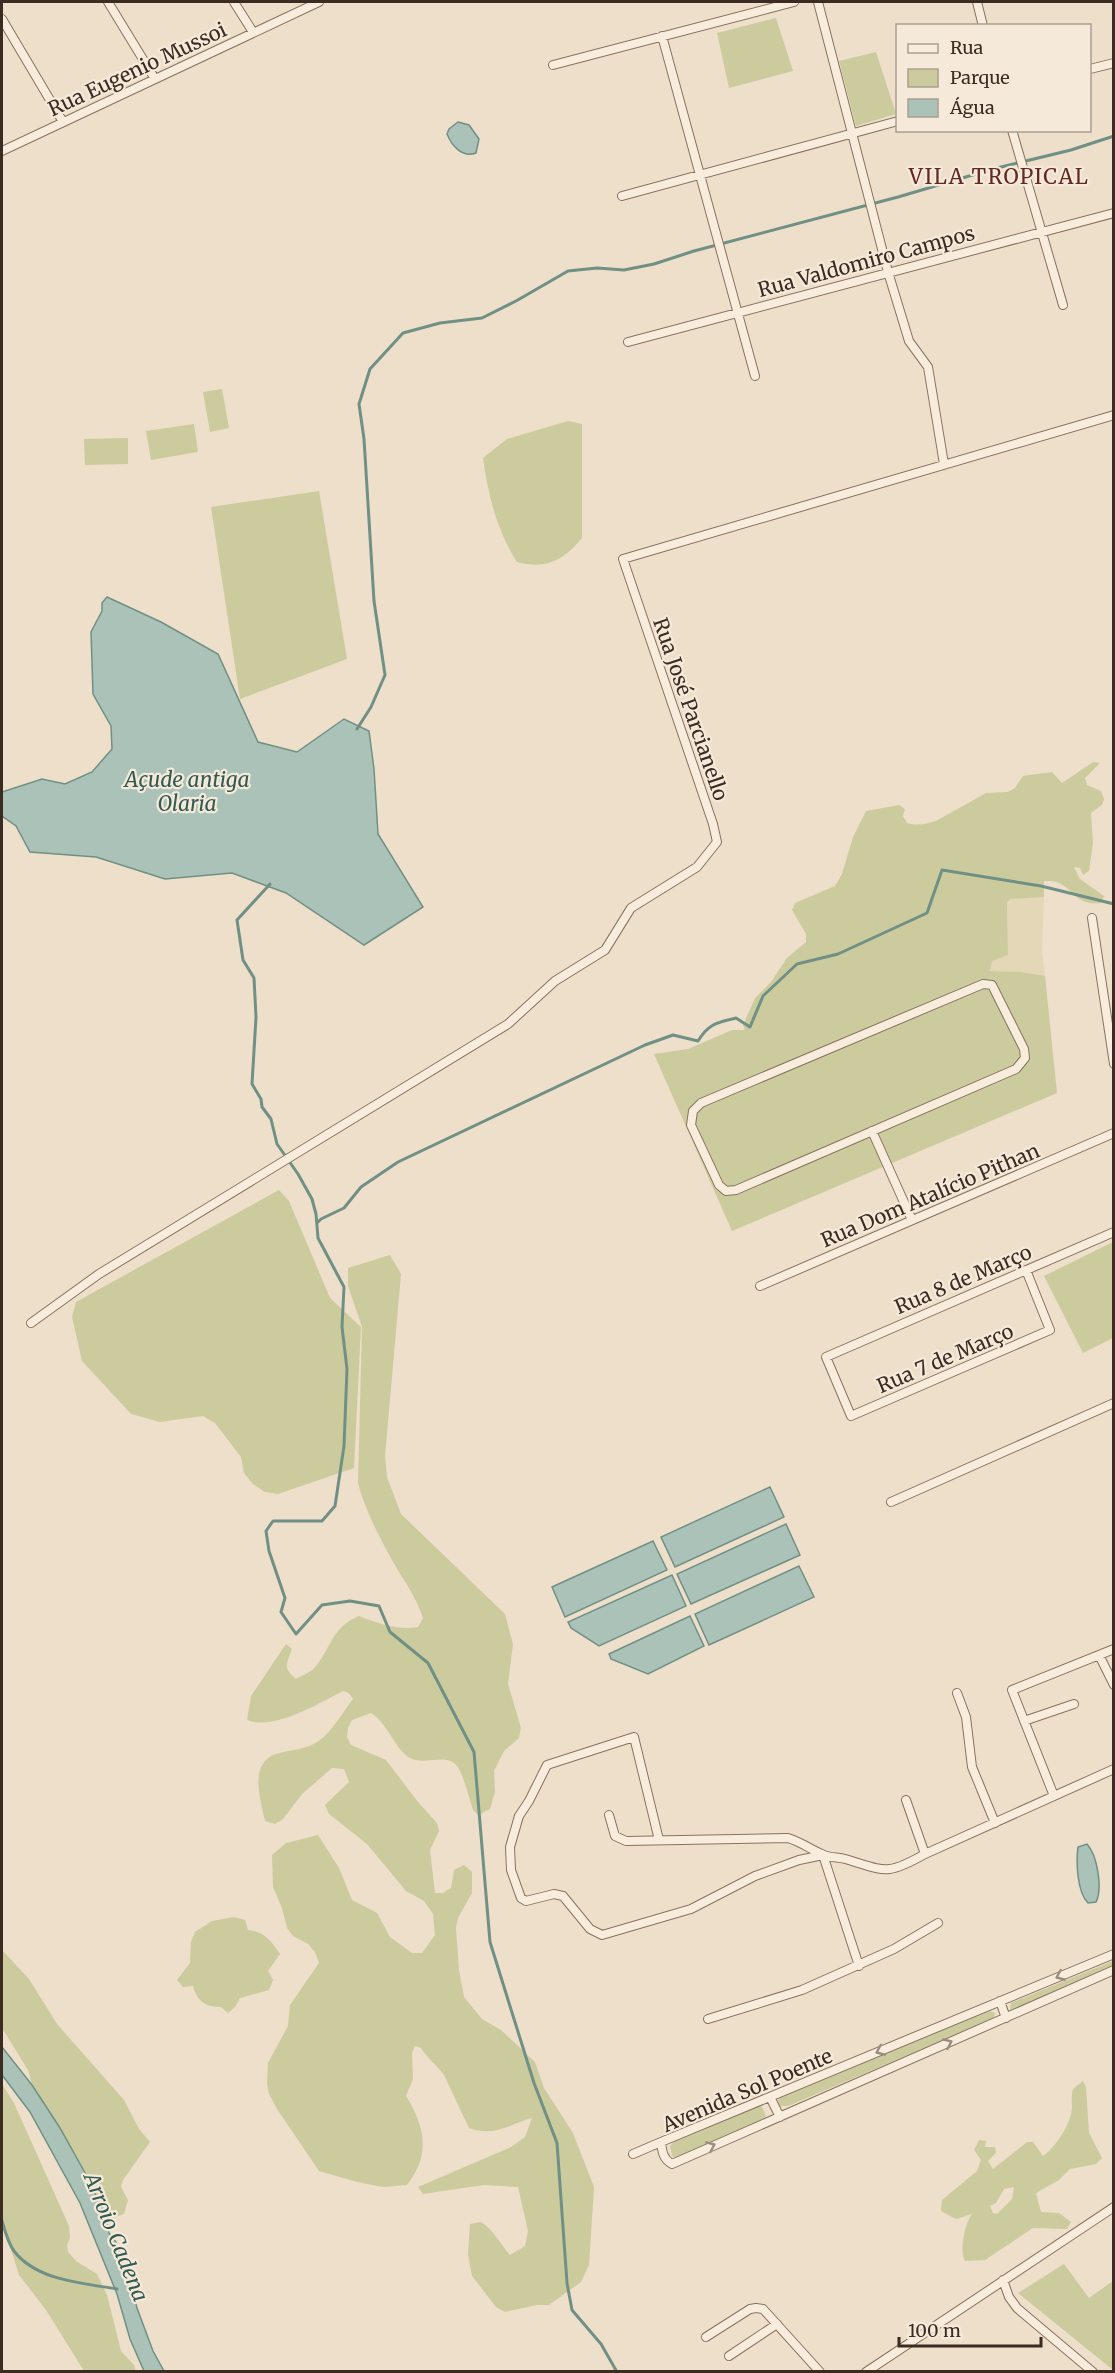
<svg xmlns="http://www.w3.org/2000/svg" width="1115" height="2373" viewBox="0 0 1115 2373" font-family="Merriweather,serif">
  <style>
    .farmland { fill: #e3d7b8 }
    .green { fill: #cbcb9e; fill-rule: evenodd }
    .water { fill: #aac2b8; stroke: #719085; stroke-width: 1.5 }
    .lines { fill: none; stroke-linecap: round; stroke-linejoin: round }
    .stream { stroke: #719085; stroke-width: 3 }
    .minor-casing { stroke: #89715f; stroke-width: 10 }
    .minor { stroke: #f8eddd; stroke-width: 8 }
    .oneway { stroke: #9a8c80 }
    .labels { text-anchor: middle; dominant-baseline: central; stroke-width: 4.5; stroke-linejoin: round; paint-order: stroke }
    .street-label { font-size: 20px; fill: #3b2b22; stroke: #f5ead9 }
    .neighbourhood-label { font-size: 21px; letter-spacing: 1.5px; fill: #652923; stroke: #f5ead9 }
    .water-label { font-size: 21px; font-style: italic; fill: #325a53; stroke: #f5ead9 }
  </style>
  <rect width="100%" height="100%" fill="#eddfca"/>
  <path class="farmland" d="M1028,897H1044L1042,952L1045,976L1021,972L990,971L992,961L1008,955L1007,903L1010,899Z"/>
  <path class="green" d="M776,18L793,71L729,88L717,33Z
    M876,52L896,114L856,126L839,61Z
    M222,389L229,428L210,432L203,392Z
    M568,421L582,424V538C564,560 546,570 517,562C497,531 488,495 483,458L507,439Z
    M194,424L198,452L151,460L146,431Z
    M128,438V464L85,465L84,439Z
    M319,491L347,659L240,699L211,507Z
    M1093,762L1100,763L1085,778L1087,785L1101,791L1104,799L1102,805L1091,813L1093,843L1089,871L1083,875L1080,868L1074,867L1080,879L1104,896L1101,903C1077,906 1074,890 1059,883C1055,881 1048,881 1044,881V897L1010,899L1007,903L1008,955L992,961L990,971L1021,972L1045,976L1057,1093L732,1231L654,1054L688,1049L732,1030H745L743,1025L755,998L771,982L787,958L806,942V934L792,910L795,903L835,886L842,874L853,837L866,811L899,805L905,809L903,816L907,823C917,826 926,824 936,821L986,793L1008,792L1015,788L1023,776L1052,772L1062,783Z
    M279,1190L289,1201L330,1298L361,1327L354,1468L278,1494L265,1492L253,1484L244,1473L241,1457L215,1423L203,1416L160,1422L131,1414L82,1361L72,1317L76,1302Z
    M1113,1242V1338L1083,1353L1044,1276Z
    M390,1255L401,1274L385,1456L387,1477L401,1514L505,1614L513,1644L508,1684L521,1728L519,1738L504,1751L494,1771L495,1792L490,1809L478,1815L473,1810C469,1797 465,1781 459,1769C448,1749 424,1769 407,1756C393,1745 388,1724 371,1713L352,1720L348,1728L347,1737L351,1745L386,1760L418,1802L437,1823L439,1831L430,1850L435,1893H443L451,1888L454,1870L464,1865L472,1872V1893L458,1918L456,1928L459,1970L464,1997L482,2019L501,2030L535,2062L544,2088L573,2133L594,2187L589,2265L581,2282L549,2305H537L505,2312L496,2307L472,2276L468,2255L470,2224L481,2222C494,2230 500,2244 510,2255L525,2246L528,2231L518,2187L484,2185L423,2194L418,2187L511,2147L525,2137L532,2118C508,2125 494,2137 469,2128L444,2075C437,2065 428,2059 421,2048L415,2046L412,2053L413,2079L406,2096C425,2127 431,2154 407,2185L383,2187L357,2182L319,2171L277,2109L269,2094L267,2084L268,2063L288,2026L290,2005L319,1963L315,1952L308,1944L293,1936L287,1928L282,1908L273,1887L272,1855L286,1843L318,1835L339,1868L352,1900L377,1913L390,1937L412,1953H422L435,1935L433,1914L424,1901L406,1891L367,1844L329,1814L325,1805L349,1782L344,1769L332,1768L302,1794L283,1819L275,1824L265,1821C261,1801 248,1763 276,1754C292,1749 307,1750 320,1740C333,1730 343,1712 353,1699L349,1693L343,1691C319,1703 274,1731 247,1720L251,1696L286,1644L292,1649C287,1663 282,1668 296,1679C302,1675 312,1672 316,1666C332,1646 332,1627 359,1616C377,1623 399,1631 418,1627L423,1618C416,1596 403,1580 392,1560C379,1536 365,1510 358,1483L362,1327L348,1286V1268Z
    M234,1917L245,1920L248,1930C265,1932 271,1941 280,1954L268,1971L273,1980L269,1990L240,1998L235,2007L228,2013L221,2007C205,2007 197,2001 193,1986L183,1987L177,1980L190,1963L191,1942L195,1932L212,1921Z
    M2,1950L29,1979L57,2024L124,2100L139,2129L150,2142L123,2180L121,2187L128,2200L124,2214L107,2220L89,2180L60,2128L32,2085L28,2070L2,2028Z
    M1113,1961V1968L1012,2012L1010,2009L1011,2003Z
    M990,2011L995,2013L994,2017L990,2020L788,2106H780L777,2103L781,2094L984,2012Z
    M1083,2081L1086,2087L1089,2133L1102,2158L1096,2164L1070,2169L1059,2180L1036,2193L1041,2212L1059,2213L1071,2222L1067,2229L1033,2228L985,2260L965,2261C959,2251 965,2223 972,2214L956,2219L941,2211L942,2200L977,2171L981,2160L974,2150L979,2140L986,2141L985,2147H995L996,2153L988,2161L993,2169L1027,2142H1033L1043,2156C1056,2147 1071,2124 1072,2108C1072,2101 1071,2096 1073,2089ZM1014,2187L1012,2199L997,2214L993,2213L990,2206L996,2203L1004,2189Z
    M2,2084L14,2103L69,2226L70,2238L67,2245L68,2252L76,2261L97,2274L107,2295L121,2351L134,2365L136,2371H84L46,2310L19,2275L8,2240L2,2227Z
    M758,2105L762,2107L766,2116L756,2124L683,2156L676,2158L672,2156L670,2146L674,2141Z
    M1064,2264L1089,2298L1113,2281V2370L1018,2293Z"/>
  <path class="water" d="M458,122L469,125L479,139L476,153C462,158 452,146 447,134L449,129Z
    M107,597L161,622L218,654L258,742L297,752L344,719L369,731L374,769L378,834L423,907L364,945L286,893L232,873L165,879L96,857L30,852L16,826L2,816V792L42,779L65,784L92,772L112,749L111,726L93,694L91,632L102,611V603Z
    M770,1487L784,1517L675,1567L661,1537Z
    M786,1524L800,1555L691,1604L677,1574Z
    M653,1541L667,1570L565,1617L552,1587Z
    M799,1566L814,1597L709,1645L695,1614Z
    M672,1575L686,1606L599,1646L571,1628L568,1622Z
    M690,1616L704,1646L648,1674L611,1659L609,1654Z
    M1087,1844C1097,1855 1103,1888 1096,1902L1088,1903C1077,1892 1076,1862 1078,1847Z
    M2,2047L32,2085L60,2128L89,2180L107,2220L109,2233L116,2242L123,2263L127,2269L137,2308L153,2351L164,2371H144L130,2339L117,2294L80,2203L30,2112L2,2075Z"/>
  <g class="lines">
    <path class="stream" d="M357,729L371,707L385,675L374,601L364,439L359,404L370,369L403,333L440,323L482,318L516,301L568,271L597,268L624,270L654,264L694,251L898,197L993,169L1071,150L1114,136
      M270,884L237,920L243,960L254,978L256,1017L252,1084L261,1099L262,1107L271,1119L277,1144L298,1174L312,1199L316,1214L318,1238L344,1287L342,1327L347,1369L344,1446L335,1506L322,1521H273L266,1531L269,1551L285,1598L281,1612L296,1634L322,1605L350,1601L379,1606L390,1632L428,1663L474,1752L490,1942L534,2083L557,2143L567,2283L572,2310L601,2344L617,2372
      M318,1222L321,1219L344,1208L361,1187L398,1162L645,1045L673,1035L698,1041C709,1023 717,1023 736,1018L750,1027L763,996L797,964L838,954L927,913L942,870L1041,886L1114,904
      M2,2221C5,2231 8,2243 14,2251C37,2281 83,2283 117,2289"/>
    <g class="minor-casing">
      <path id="minor" d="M108,2L155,79
        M234,2L253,32
        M818,2L888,272L909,341L928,367L944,464
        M977,2L983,26
        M2,19L63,122
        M662,36L755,376
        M553,65L794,2
        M1090,69L1114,63
        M1012,130L1063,305
        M2,151L319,2
        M622,196L898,121
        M628,342L1114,213
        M1092,918L1114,1064
        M983,984L992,985L1024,1049L1025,1058L1016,1069L736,1190L726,1191L719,1185L691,1125L693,1111L701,1103Z
        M872,1131L912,1220
        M1026,1270L1050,1330L851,1416L826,1357L1114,1232
        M760,1286L1114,1133
        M31,1323L99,1274L508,1024L555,981L605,950L631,908L697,867L717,842L713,824L623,559L1114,415
        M891,1502L1114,1403
        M1099,1655L1114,1685
        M957,1693L966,1717L972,1767L995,1823
        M1024,1721L1074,1704
        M1054,1796L1012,1690L1114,1649
        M906,1800L925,1854
        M609,1815L615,1836L626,1841L788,1838C801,1842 810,1849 822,1854C829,1858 838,1857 845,1859C886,1871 886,1876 925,1854L1114,1769
        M659,1840L634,1737L547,1765L529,1801L519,1816L510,1847L511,1870L521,1898L526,1901L554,1894L563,1896L590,1929L602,1935L691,1909L755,1876L799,1860L823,1855L859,1966
        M1114,1954L661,2142C662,2151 663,2159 672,2164L1114,1970
        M1000,2001L1006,2018
        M708,2019L802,1990L894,1949L938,1923
        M770,2097L780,2117
        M633,2154L661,2142
        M1003,2280L1009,2297L1017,2308L1093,2372
        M706,2337L750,2309L756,2308L763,2309L820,2372
        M729,2356L777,2324
        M866,2372L1114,2207"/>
    </g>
    <use href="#minor" class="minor"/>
  </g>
  <defs><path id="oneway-chevron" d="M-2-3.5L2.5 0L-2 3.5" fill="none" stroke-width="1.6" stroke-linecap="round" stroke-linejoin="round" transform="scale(1.5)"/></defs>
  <g class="oneway">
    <use href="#oneway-chevron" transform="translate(1060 1976) rotate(157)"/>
    <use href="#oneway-chevron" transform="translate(948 2043) rotate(-24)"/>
    <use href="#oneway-chevron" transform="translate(880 2051) rotate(157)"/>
    <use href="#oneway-chevron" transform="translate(711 2146) rotate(-24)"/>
  </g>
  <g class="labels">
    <g class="street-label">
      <text transform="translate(137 69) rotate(-25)">Rua Eugenio Mussoi</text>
      <text transform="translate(866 261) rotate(-15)">Rua Valdomiro Campos</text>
      <text transform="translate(691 709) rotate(71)">Rua José Parcianello</text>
      <text transform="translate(930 1195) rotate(-23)">Rua Dom Atalício Pithan</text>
      <text transform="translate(963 1279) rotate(-23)">Rua 8 de Março</text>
      <text transform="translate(945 1358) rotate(-23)">Rua 7 de Março</text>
      <text transform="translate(747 2090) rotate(-23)">Avenida Sol Poente</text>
    </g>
    <g class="neighbourhood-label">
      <text x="999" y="176">VILA TROPICAL</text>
    </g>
    <g class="water-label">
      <text x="187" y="779">Açude antiga<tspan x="187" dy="24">Olaria</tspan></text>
      <text transform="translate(116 2237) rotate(68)">Arroio Cadena</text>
    </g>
  </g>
  <rect width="1115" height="2373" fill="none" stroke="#3b2b22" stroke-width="6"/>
  <rect x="896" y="24" width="195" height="108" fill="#f5ead9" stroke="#ab9e90" stroke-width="1.5"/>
  <rect x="908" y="44" width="30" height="9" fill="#f8eddd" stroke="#ab9e90" stroke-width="1.5"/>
  <text x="950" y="54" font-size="18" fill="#3b2b22">Rua</text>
  <rect x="908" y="69" width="30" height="18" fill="#cbcb9e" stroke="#ab9e90" stroke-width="1.5"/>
  <text x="950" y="84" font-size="18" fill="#3b2b22">Parque</text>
  <rect x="908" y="99" width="30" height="18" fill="#aac2b8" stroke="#ab9e90" stroke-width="1.5"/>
  <text x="950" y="114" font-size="18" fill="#3b2b22">Água</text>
  <path d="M899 2337v9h142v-9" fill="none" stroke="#3b2b22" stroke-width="3"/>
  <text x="908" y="2337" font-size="18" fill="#3b2b22" stroke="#f5ead9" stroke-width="4.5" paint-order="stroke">100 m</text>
</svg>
